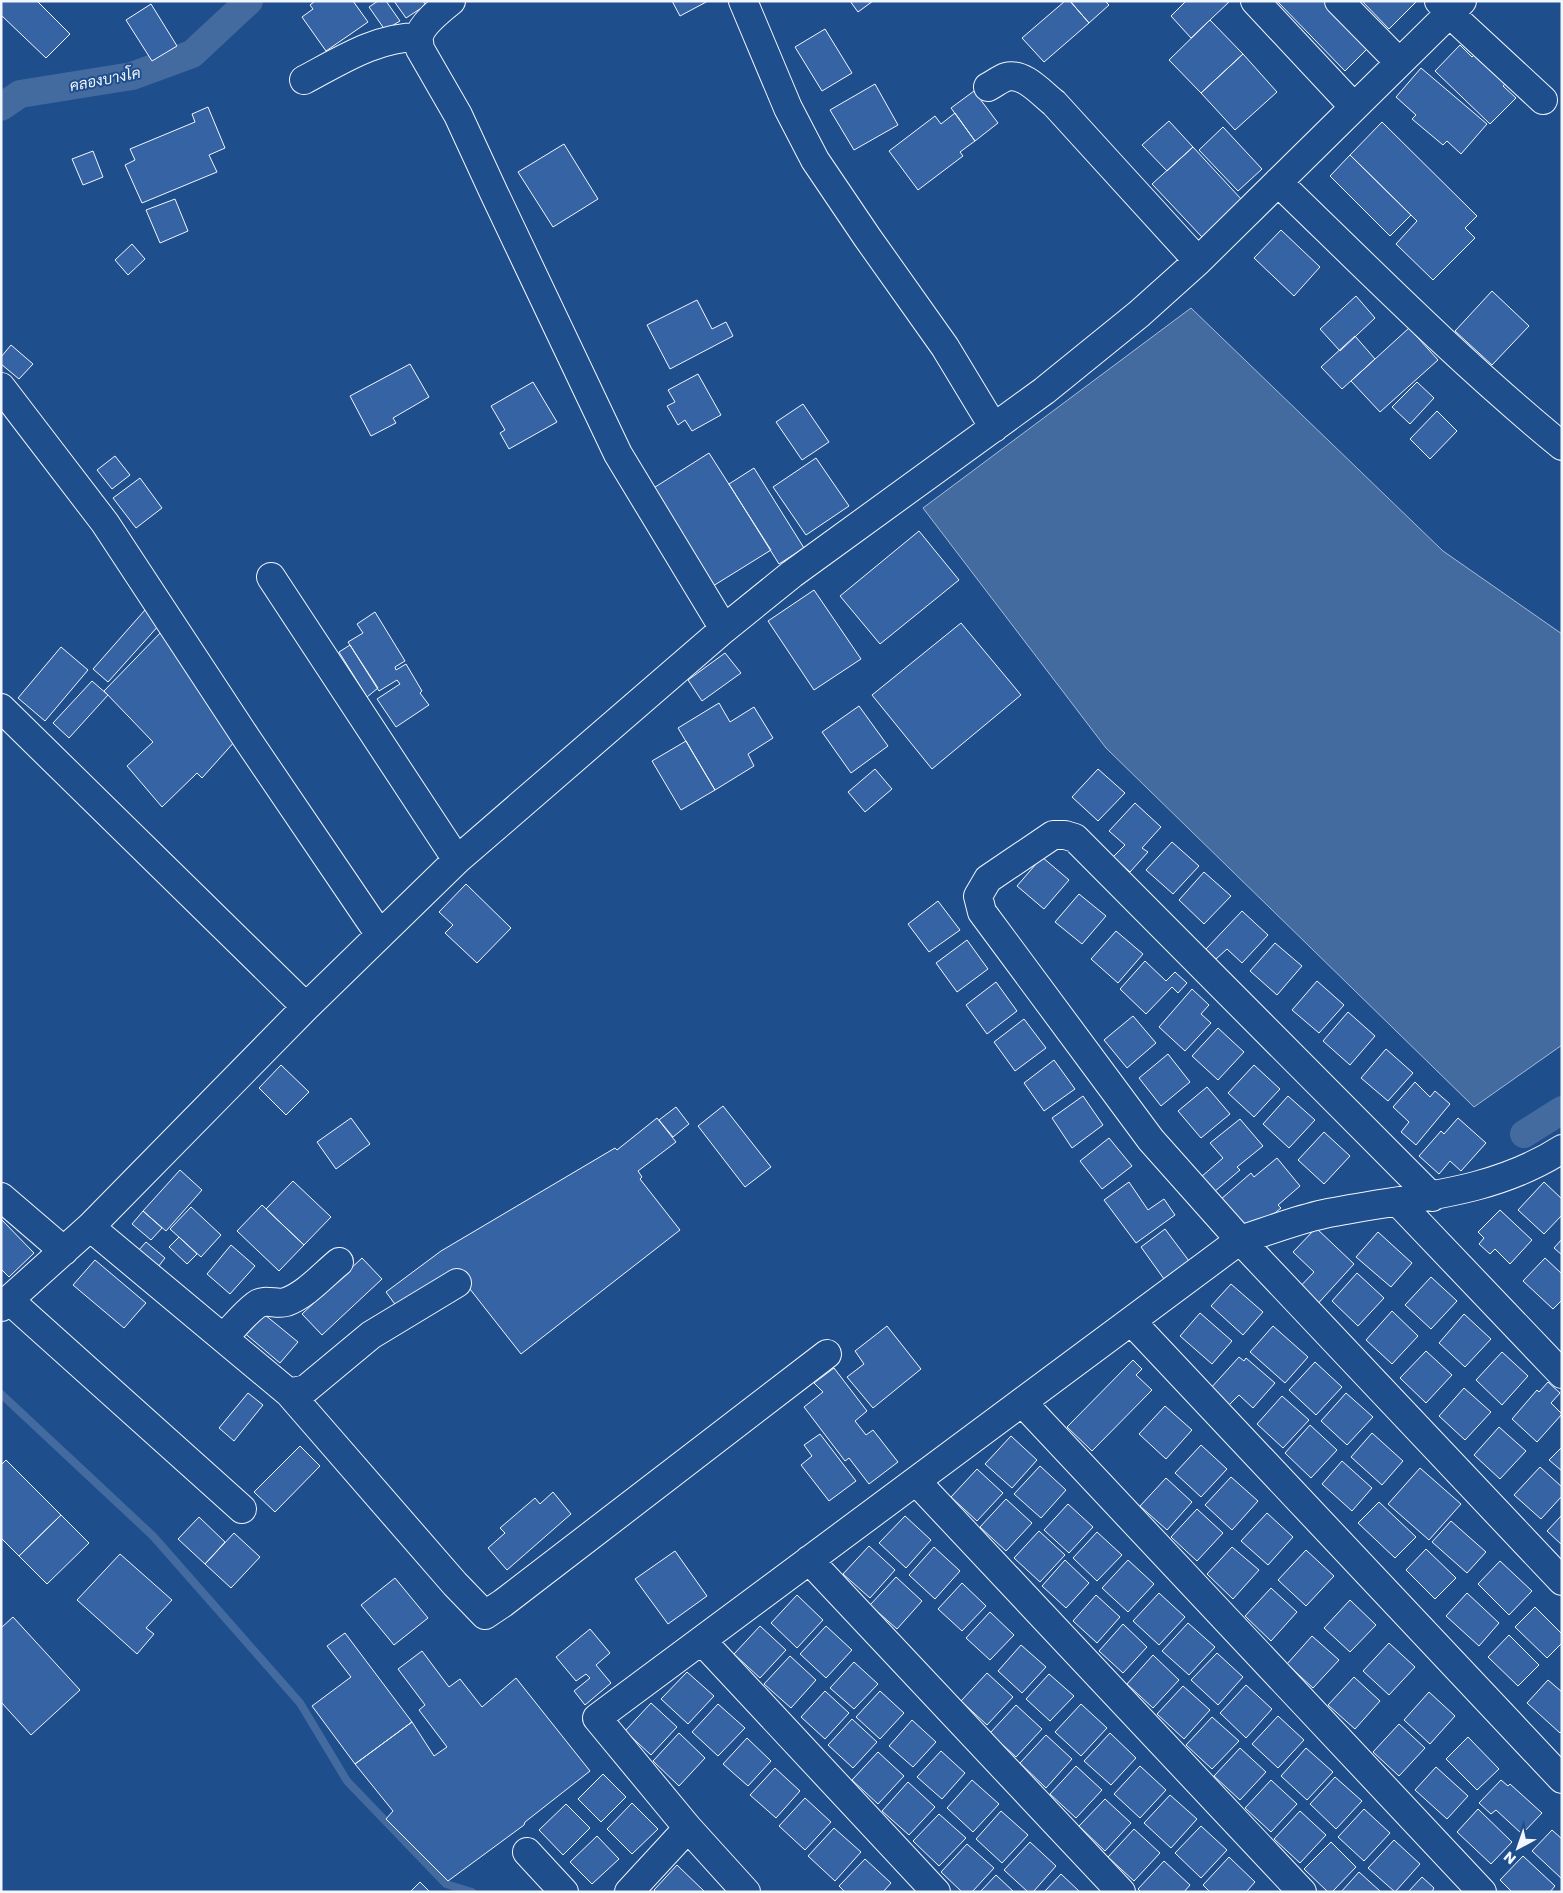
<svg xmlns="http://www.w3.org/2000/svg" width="1563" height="1893" viewBox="0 0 1563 1893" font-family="Poppins,Sarabun,sans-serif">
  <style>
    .water { fill: #446ba0; stroke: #a8bbd7 }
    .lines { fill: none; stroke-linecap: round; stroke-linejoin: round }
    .stream { stroke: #446ba0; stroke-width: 8 }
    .canal { stroke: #446ba0; stroke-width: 28 }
    .building { fill: #3563a3; stroke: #f2f6ff }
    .minor-casing { stroke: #f2f6ff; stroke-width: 30 }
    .minor { stroke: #1f4e8c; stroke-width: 28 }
    .labels { text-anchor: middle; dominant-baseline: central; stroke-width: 4; stroke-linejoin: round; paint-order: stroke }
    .water-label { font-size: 15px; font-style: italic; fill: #f2f6ff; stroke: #1f4e8c }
  </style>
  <rect width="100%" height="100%" fill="#1f4e8c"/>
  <path class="water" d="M1191,308L1443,551L1562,634V1045L1474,1107L1106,748L923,508Z"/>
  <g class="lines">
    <path class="stream" d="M1,1394L153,1536L300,1703L347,1781L446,1884L472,1892"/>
    <path class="canal" d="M1,107L20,94L132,76L192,54L249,1
      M1524,1134L1562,1110"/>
  </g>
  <path class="building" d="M1,1H37L70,34L46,58L1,15Z
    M315,1H353L368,22L326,51L302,17L313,9L310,5Z
    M378,1H386L400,21L385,30L369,7Z
    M394,1H423L426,5L406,18Z
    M672,1H708L680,16Z
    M850,1H873L858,12Z
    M1065,1H1070L1089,23L1044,62L1022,38Z
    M1070,1H1105L1109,5L1089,23Z
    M1186,1H1230L1191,38L1171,16Z
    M1277,1H1326L1370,46L1345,71Z
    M1362,1H1416V2L1389,29Z
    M151,4L177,46L152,61L126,20Z
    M1210,20L1243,54L1201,93L1169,60Z
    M825,29L852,73L822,91L795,47Z
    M1460,45L1472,57L1479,50L1510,80L1503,86L1516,98L1490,124L1435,71Z
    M1243,54L1277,92L1235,130L1201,93Z
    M1421,68L1487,124L1461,154L1447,141L1443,145L1412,119L1416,115L1396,97Z
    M875,84L898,125L854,150L830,110Z
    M974,91L998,123L975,141L951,108Z
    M208,107L225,148L209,155L217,172L142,203L125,165L135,160L130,149L195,122L192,114Z
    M955,113L975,141L960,152L963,156L918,190L889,151L935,116L941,124Z
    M1169,121L1193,147L1167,171L1142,145Z
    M1382,122L1477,216L1465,228L1475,238L1433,280L1396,244L1417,221L1350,155Z
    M1223,127L1262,169L1238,191L1199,150Z
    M564,144L598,199L553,227L518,172Z
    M1193,147L1242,200L1202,237L1152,184Z
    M93,151L103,177L83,185L72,159Z
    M1350,155L1411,215L1390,236L1330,176Z
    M175,199L188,231L160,243L146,210Z
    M1281,230L1320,267L1294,296L1254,258Z
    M132,244L145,259L128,275L115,260Z
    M1492,291L1529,326L1492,365L1455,331Z
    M1356,296L1375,318L1340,351L1320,329Z
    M697,300L712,329L726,322L733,336L670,369L647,325Z
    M1409,328L1438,360L1380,412L1351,381Z
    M1355,336L1375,359L1342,389L1321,367Z
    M11,345L33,364L19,379L1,364V357Z
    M410,364L429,397L393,418L396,423L371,436L350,396Z
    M698,374L721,415L692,431L685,420L678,425L667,406L675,402L668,390Z
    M533,382L557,422L509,449L500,433L505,430L491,406Z
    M1417,382L1434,398L1410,424L1392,407Z
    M803,404L829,442L802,460L776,422Z
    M1437,411L1457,431L1430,459L1410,439Z
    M709,453L771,550L713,586L652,489Z
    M115,456L130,475L112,489L97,470Z
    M816,458L849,506L806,535L773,487Z
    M754,468L804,548L779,564L729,484Z
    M140,478L162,508L136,528L113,498Z
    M919,531L959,580L880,644L840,596Z
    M814,590L861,659L814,690L768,621Z
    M145,610L160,624L108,682L93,669Z
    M375,612L405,661L395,667L396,670L406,664L422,691L420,693L429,705L396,727L377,699L400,684L397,680L379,691L348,642L363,633L357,624Z
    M961,623L1021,695L932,769L872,695Z
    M165,628L236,740L202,778L197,773L162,807L127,766L153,742L104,691Z
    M350,645L378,688L367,697L339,652Z
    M61,647L88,670L45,721L18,698Z
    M725,653L741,673L702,701L688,680Z
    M92,681L108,695L69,738L53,723Z
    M719,703L730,722L754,707L773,738L748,754L754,766L715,790L678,728Z
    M859,706L888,746L851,773L822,732Z
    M686,741L715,790L681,810L652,761Z
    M875,769L892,789L865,812L848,792Z
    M1098,769L1125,793L1098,821L1072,797Z
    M1135,803L1161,827L1142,848L1148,852L1130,872L1113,857L1125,845L1109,831Z
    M1172,842L1199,866L1173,894L1146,870Z
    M1042,857L1069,880L1044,909L1017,886Z
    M1204,872L1231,896L1204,924L1179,900Z
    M466,884L511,928L477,963L445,933L453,925L439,912Z
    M1079,894L1106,916L1082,944L1055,922Z
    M938,901L960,930L929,952L908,924Z
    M1242,911L1268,935L1242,963L1227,949L1216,959L1206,949Z
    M1116,931L1143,954L1118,983L1091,959Z
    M967,940L988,969L957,992L936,963Z
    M1275,943L1302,966L1277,995L1250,971Z
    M1145,961L1166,981L1175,972L1187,983L1178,993L1172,987L1146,1014L1120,989Z
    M1317,981L1344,1005L1319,1033L1292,1010Z
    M996,982L1017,1011L987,1034L966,1005Z
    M1192,989L1209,1005L1201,1014L1211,1023L1185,1051L1159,1027Z
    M1348,1012L1375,1036L1350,1065L1323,1041Z
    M1133,1016L1156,1043L1127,1068L1104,1040Z
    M1024,1019L1046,1048L1015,1071L994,1042Z
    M1218,1028L1244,1052L1218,1080L1192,1056Z
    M1386,1049L1413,1073L1388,1101L1361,1078Z
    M1168,1054L1190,1082L1161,1106L1139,1078Z
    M1054,1060L1075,1089L1044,1111L1024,1083Z
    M281,1065L309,1092L286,1115L259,1088Z
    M1254,1065L1280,1089L1254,1117L1228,1093Z
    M1415,1082L1430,1097L1435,1091L1450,1104L1416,1145L1401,1132L1409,1122L1393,1107Z
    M1207,1087L1230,1114L1201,1138L1178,1111Z
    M1083,1096L1103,1125L1072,1148L1052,1118Z
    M1288,1096L1315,1120L1289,1148L1263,1124Z
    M723,1106L771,1167L745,1187L698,1126Z
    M676,1107L689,1124L673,1137L659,1120Z
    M351,1118L370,1144L336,1169L317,1142Z
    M657,1118L676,1142L638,1171L642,1177L640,1179L680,1230L521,1354L455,1270L397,1307L386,1292L441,1251L615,1148L617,1150Z
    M1458,1118L1486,1143L1461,1171L1450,1161L1439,1174L1419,1156L1441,1131L1444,1134Z
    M1240,1119L1263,1146L1237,1167L1240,1170L1214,1192L1201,1177L1223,1158L1210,1143Z
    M1324,1132L1350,1156L1324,1184L1298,1160Z
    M1109,1138L1132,1166L1102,1189L1080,1161Z
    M1277,1158L1300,1186L1278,1205L1281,1208L1248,1235L1220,1200L1251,1173L1254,1177Z
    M180,1170L202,1190L166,1231L143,1211Z
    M293,1181L331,1217L304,1245L266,1209Z
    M1129,1182L1148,1210L1164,1199L1175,1215L1136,1243L1104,1200Z
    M1544,1182L1562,1199V1215L1544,1234L1518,1210Z
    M262,1205L304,1245L279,1271L237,1231Z
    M191,1207L221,1235L201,1257L170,1229Z
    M1500,1210L1532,1240L1510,1264L1495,1249L1490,1254L1479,1244L1484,1238L1478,1232Z
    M143,1211L162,1228L151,1240L132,1224Z
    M1,1219L34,1253L9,1277L1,1269Z
    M1316,1228L1354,1264L1313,1309L1295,1292L1314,1272L1293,1252Z
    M1165,1229L1189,1261L1164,1279L1141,1247Z
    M1378,1232L1412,1263L1391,1287L1356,1257Z
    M179,1237L197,1254L187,1264L169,1247Z
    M1562,1239V1255L1554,1248Z
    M146,1242L165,1258L158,1267L138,1251Z
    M231,1245L255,1266L230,1294L207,1274Z
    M362,1258L382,1279L322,1335L302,1314Z
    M1545,1258L1562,1274V1300L1553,1309L1523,1281Z
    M95,1260L146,1303L124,1328L73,1285Z
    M1357,1273L1384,1298L1358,1326L1332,1301Z
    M1431,1277L1457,1301L1431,1329L1405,1305Z
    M1231,1284L1263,1312L1243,1335L1211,1306Z
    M259,1310L298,1342L280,1363L242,1331Z
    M1392,1311L1418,1336L1392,1364L1366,1340Z
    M1200,1313L1232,1341L1212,1364L1180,1336Z
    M1464,1314L1491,1339L1465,1367L1439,1343Z
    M887,1326L921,1369L873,1408L847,1377L864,1364L855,1351Z
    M1273,1326L1308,1357L1285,1383L1250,1352Z
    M1426,1351L1452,1375L1426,1403L1400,1378Z
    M1502,1352L1528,1376L1502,1405L1476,1380Z
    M1239,1357L1244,1361L1246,1358L1275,1383L1253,1408L1239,1395L1229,1405L1210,1389Z
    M1133,1360L1142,1369L1136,1375L1152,1390L1092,1451L1067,1427Z
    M1315,1362L1342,1387L1316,1415L1289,1390Z
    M834,1368L867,1411L855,1421L866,1435L873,1430L898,1462L869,1484L849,1458L845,1461L804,1407L823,1392L814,1383Z
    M1548,1382L1560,1393L1551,1403L1562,1414L1537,1442L1512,1419L1537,1390L1539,1392Z
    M1464,1388L1491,1412L1465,1440L1439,1416Z
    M248,1393L263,1405L234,1441L219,1428Z
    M1346,1393L1373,1417L1347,1445L1321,1421Z
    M1282,1396L1309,1420L1283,1448L1257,1424Z
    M1165,1406L1192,1430L1166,1459L1139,1434Z
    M1310,1425L1337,1450L1311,1478L1285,1453Z
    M1499,1427L1526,1451L1500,1479L1474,1455Z
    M1372,1433L1403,1461L1382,1485L1351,1457Z
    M820,1434L856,1481L829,1501L801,1465L812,1456L804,1445Z
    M1011,1436L1037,1460L1012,1488L985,1464Z
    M1201,1445L1227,1469L1201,1497L1175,1473Z
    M300,1446L320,1466L275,1512L254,1492Z
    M1562,1447V1471L1549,1460Z
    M6,1460L61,1515L19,1556L1,1538V1465Z
    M1342,1461L1372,1488L1352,1511L1322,1484Z
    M1040,1466L1066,1490L1041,1518L1014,1494Z
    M1540,1467L1562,1487V1496L1541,1519L1514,1495Z
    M1420,1468L1461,1504L1429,1540L1388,1504Z
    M977,1469L1003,1493L977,1521L951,1497Z
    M1231,1477L1258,1501L1232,1530L1205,1505Z
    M1166,1478L1192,1502L1167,1530L1140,1506Z
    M553,1492L571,1514L507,1570L488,1548L505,1533L500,1528L535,1498L540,1504Z
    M1006,1499L1032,1523L1006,1551L980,1527Z
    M1379,1502L1416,1537L1395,1558L1358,1523Z
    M1068,1504L1093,1527L1069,1553L1044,1530Z
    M1197,1509L1223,1533L1197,1561L1171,1537Z
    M1267,1513L1293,1537L1268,1565L1241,1541Z
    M61,1515L89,1543L47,1584L19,1556Z
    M1562,1515V1545L1547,1531Z
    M905,1516L931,1540L906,1568L879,1543Z
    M199,1517L225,1542L205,1564L178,1539Z
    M1451,1521L1486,1552L1467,1573L1432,1542Z
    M1039,1531L1065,1555L1040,1582L1014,1558Z
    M1097,1532L1122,1555L1097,1581L1073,1558Z
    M234,1533L260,1557L231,1588L205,1564Z
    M869,1546L895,1570L870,1598L843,1574Z
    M934,1547L960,1571L935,1599L909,1575Z
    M1232,1547L1259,1570L1233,1599L1207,1574Z
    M1426,1549L1456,1578L1435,1599L1406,1570Z
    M1306,1550L1334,1576L1306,1606L1278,1580Z
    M675,1551L707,1596L668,1624L635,1579Z
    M120,1554L172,1600L146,1628L154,1634L137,1654L77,1600Z
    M1065,1560L1089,1583L1066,1608L1042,1586Z
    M1128,1560L1154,1584L1128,1612L1102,1588Z
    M1500,1561L1532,1591L1509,1615L1478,1584Z
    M896,1577L922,1601L897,1629L870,1605Z
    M395,1578L428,1618L394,1645L361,1605Z
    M962,1583L986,1606L962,1631L938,1609Z
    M1271,1588L1297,1612L1271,1641L1245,1616Z
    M1159,1593L1185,1617L1159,1645L1133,1621Z
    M1467,1593L1499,1623L1479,1646L1446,1616Z
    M797,1595L823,1620L797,1648L771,1623Z
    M1096,1595L1120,1617L1097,1643L1073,1621Z
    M1350,1600L1376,1625L1350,1652L1324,1628Z
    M1535,1607L1562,1634V1643L1547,1658L1515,1627Z
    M990,1612L1014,1635L990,1660L966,1638Z
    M13,1617L80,1690L31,1735L1,1702V1628Z
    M1188,1623L1215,1647L1189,1675L1162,1651Z
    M1123,1624L1147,1647L1123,1673L1099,1651Z
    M760,1626L786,1650L760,1678L734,1654Z
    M826,1626L852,1650L826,1678L800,1654Z
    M590,1629L610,1653L596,1665L611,1683L585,1705L574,1691L590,1678L586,1674L576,1681L556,1657Z
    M345,1633L412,1722L355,1764L312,1706L351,1677L327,1646Z
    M1509,1635L1539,1665L1518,1686L1488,1657Z
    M1312,1636L1339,1660L1313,1688L1287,1664Z
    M1389,1643L1415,1667L1389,1695L1363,1671Z
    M1021,1645L1046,1667L1022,1693L998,1671Z
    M422,1651L449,1687L460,1679L482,1707L516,1678L590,1771L525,1822L524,1825L448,1881L386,1819L393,1811L355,1764L412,1722L434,1756L447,1747L419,1710L425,1705L398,1669Z
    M1217,1653L1243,1677L1218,1705L1191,1680Z
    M1153,1655L1179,1680L1153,1708L1127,1684Z
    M790,1656L816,1680L791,1708L764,1684Z
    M854,1662L878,1684L854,1709L830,1688Z
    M687,1672L714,1696L688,1724L661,1699Z
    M987,1673L1013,1697L987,1725L961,1701Z
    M1049,1674L1074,1696L1050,1721L1026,1699Z
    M1354,1677L1380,1701L1355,1729L1328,1705Z
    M1548,1680L1562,1692V1731L1560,1733L1527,1703Z
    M1246,1685L1272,1709L1246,1738L1220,1713Z
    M1183,1686L1210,1710L1184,1739L1157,1714Z
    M825,1691L849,1713L825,1739L801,1717Z
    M880,1691L904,1713L880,1739L856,1717Z
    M1429,1692L1455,1716L1430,1744L1404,1720Z
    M651,1703L677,1727L651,1755L625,1731Z
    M718,1704L745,1728L718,1756L692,1732Z
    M1081,1704L1107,1728L1081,1756L1055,1732Z
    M1016,1705L1042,1729L1016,1757L990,1733Z
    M1278,1716L1304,1740L1278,1768L1252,1744Z
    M1212,1717L1239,1741L1212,1769L1186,1745Z
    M852,1719L877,1742L853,1768L828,1745Z
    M912,1720L936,1742L913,1767L889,1746Z
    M1399,1724L1425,1748L1399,1776L1373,1752Z
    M679,1733L705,1758L679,1786L653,1761Z
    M1110,1733L1136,1758L1111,1785L1084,1761Z
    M1046,1735L1072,1759L1046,1788L1020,1763Z
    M1468,1737L1499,1769L1477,1790L1446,1759Z
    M747,1738L771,1761L748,1786L723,1764Z
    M1240,1748L1266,1772L1240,1800L1214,1776Z
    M1306,1748L1333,1772L1307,1800L1281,1776Z
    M941,1751L965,1773L942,1799L917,1777Z
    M878,1752L904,1776L878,1804L852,1780Z
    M1076,1766L1102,1790L1076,1818L1050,1794Z
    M1140,1766L1166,1790L1140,1818L1114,1794Z
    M1436,1767L1468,1796L1447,1819L1415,1790Z
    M775,1768L800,1791L776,1818L750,1795Z
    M603,1774L626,1797L601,1822L578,1799Z
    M1335,1777L1362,1801L1336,1829L1310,1804Z
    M972,1780L999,1804L973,1832L947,1808Z
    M1271,1780L1297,1804L1271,1832L1245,1808Z
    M1501,1780L1508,1786L1510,1784L1542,1813L1522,1834L1496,1810L1491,1814L1479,1803Z
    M908,1782L935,1807L909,1835L882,1811Z
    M1170,1795L1197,1819L1171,1848L1144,1823Z
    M805,1798L831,1822L805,1850L779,1826Z
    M1105,1799L1131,1823L1105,1851L1079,1826Z
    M632,1803L658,1829L632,1854L607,1829Z
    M566,1804L590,1828L563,1855L539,1830Z
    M1364,1809L1390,1833L1364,1861L1338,1837Z
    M1478,1809L1512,1842L1491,1864L1457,1832Z
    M1001,1811L1028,1835L1002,1863L976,1839Z
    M1300,1811L1326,1835L1300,1863L1274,1839Z
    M939,1814L966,1838L939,1866L913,1841Z
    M1201,1826L1227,1850L1201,1878L1175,1853Z
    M834,1828L861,1852L835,1881L808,1856Z
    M1134,1829L1160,1853L1134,1881L1108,1857Z
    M1552,1830L1562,1839V1879L1532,1851Z
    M597,1836L619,1859L592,1884L570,1862Z
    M1394,1840L1420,1864L1395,1892L1368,1868Z
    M1030,1842L1056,1866L1033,1892H1028L1004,1870Z
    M1331,1842L1356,1867L1332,1892H1328L1304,1869Z
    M967,1844L994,1868L972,1892H962L941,1872Z
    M1523,1856L1555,1886L1550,1892H1512L1500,1880Z
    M1229,1857L1255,1882L1246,1892H1210L1203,1885Z
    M865,1859L891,1883L883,1892H845L839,1886Z
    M1164,1861L1190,1885L1184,1892H1141L1138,1889Z
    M677,1865L705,1892H656L654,1890Z
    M1359,1872L1381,1892H1341Z
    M1061,1874L1080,1892H1044Z
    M996,1875L1014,1892H980Z
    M1422,1877L1434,1888L1432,1892H1408Z
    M420,1882L430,1892H410Z"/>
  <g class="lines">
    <g class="minor-casing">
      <path id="minor" d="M451,1C441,9 421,25 419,37C418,40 420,46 420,49L458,115L494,193L618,454L724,629
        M743,1L788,108L815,160L867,237L945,347L994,428
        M1255,1L1354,107
        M1339,1L1399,62
        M1439,1L1449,13L1543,100
        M304,80C340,61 376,37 419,37
        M988,87C994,84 1000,79 1006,77C1024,72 1041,93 1054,103L1198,261
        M1278,182C1371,272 1462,364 1562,446
        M1,387L105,523L247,739L380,935
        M271,577L457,860
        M1,708L306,1007
        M1,1197L64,1251
        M1432,1197L1075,838L1065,835H1053L988,879L978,896L982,912L1151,1140L1240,1240L1562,1581
        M1398,1202L1562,1374
        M90,1227L289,1393L455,1584L485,1615L503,1603L827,1354
        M9,1300L242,1509
        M1,1307L90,1227L306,1007L457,860L724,629L792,574L1044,391L1139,314L1198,261L1462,1
        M1131,1321L1562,1779
        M223,1338C234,1327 244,1314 256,1305C265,1298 276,1305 286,1302C306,1295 323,1275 339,1262
        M289,1393L306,1389L371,1335L457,1283
        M1022,1402L1482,1892
        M916,1481L1302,1892
        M809,1560L1121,1892
        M702,1641L936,1892
        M527,1852L564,1892
        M629,1892L688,1828
        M746,1892L688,1828L597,1718L1240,1240C1268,1231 1296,1220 1324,1214C1406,1197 1489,1196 1562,1149"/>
    </g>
    <use href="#minor" class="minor"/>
  </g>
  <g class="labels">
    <g class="water-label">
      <text transform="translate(105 79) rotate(-11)">คลองบางโค</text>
    </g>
  </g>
  <rect width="1563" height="1893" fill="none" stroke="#f2f6ff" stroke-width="5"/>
  <g transform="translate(1518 1848) rotate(220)" stroke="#1f4e8c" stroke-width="4" paint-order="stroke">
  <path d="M0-4L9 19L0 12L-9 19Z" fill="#f2f6ff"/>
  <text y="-8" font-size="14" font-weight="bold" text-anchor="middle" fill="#f2f6ff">N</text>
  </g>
</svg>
